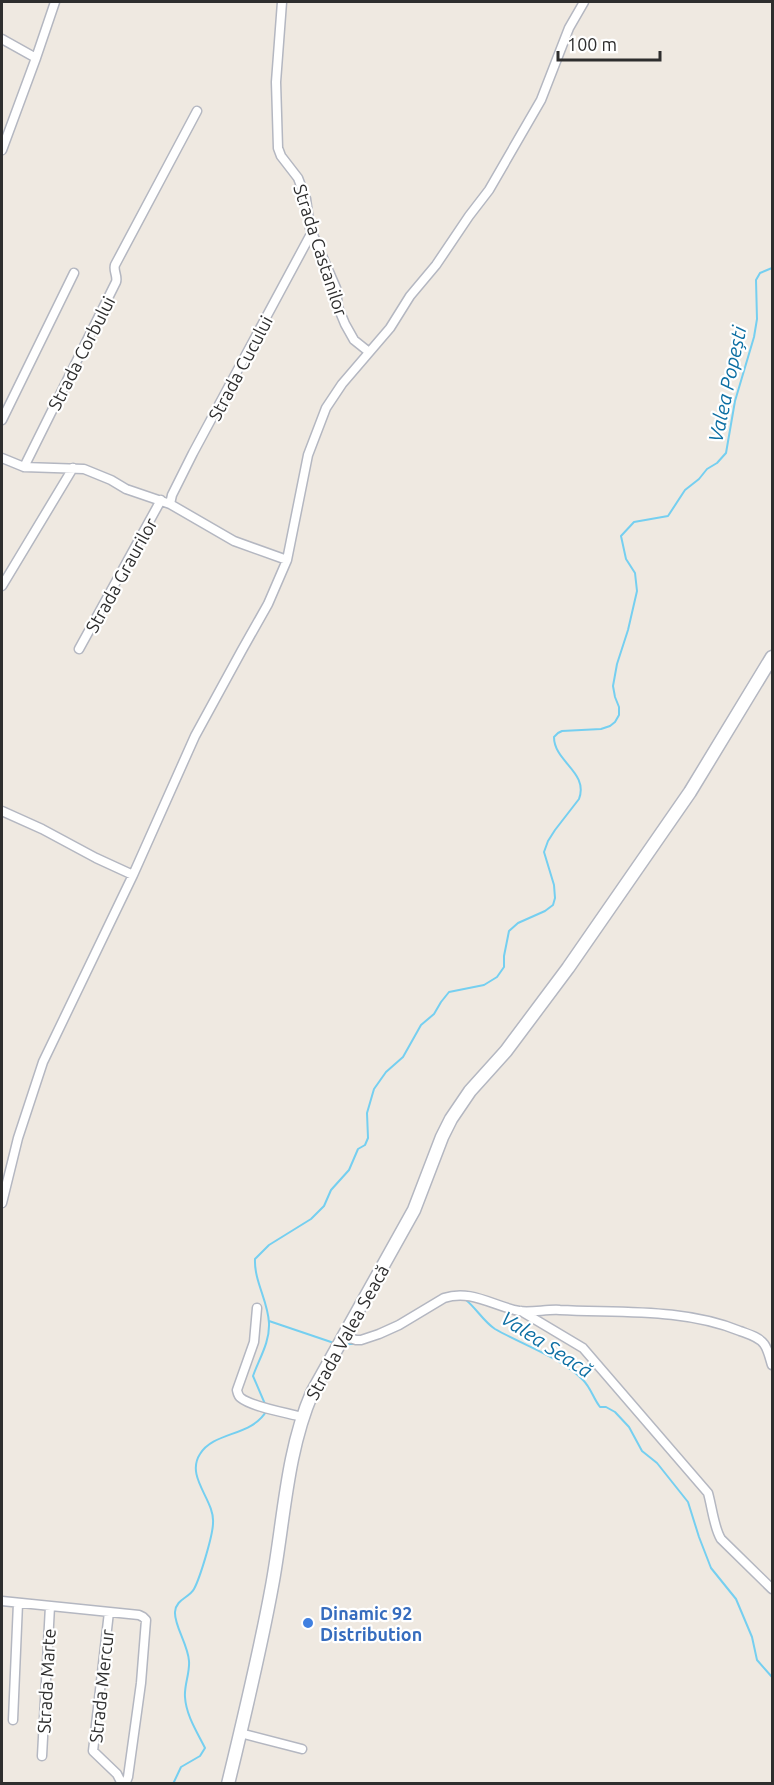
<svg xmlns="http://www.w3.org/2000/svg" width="774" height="1785" viewBox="0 0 774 1785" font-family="Ubuntu,sans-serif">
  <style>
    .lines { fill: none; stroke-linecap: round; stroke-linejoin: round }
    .stream { stroke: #75cff0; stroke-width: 2 }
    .minor-casing { stroke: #b4b7c1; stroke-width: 11 }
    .secondary-casing { stroke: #b4b7c1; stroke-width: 15 }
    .minor { stroke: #fff; stroke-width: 8 }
    .secondary { stroke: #fff; stroke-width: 12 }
    .shop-dot { fill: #3f7fe0; stroke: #fff; stroke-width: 2 }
    .labels { text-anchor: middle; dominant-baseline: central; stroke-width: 4.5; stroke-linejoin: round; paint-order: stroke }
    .street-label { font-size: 18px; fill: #2e2e2e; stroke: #fff }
    .shop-label { font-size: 18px; font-weight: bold; fill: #366cbe; stroke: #fff; text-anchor: start }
    .water-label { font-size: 20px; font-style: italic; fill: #0d6fa3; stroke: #fff }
  </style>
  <rect width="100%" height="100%" fill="#efe9e1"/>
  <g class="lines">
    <path class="stream" d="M466,1300C476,1308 484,1322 495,1329C523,1345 560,1357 583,1380C591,1388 593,1398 600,1407H606L615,1412L629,1427L642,1451L657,1463L688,1502L699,1537L711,1568L736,1599L752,1637L757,1660L772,1677
      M269,1321L334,1343
      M405,1326L441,1304
      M343,1344H361
      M265,1404L253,1376C259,1359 270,1342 269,1323C268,1301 254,1281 255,1259L269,1245L311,1219L324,1206L331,1190L349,1170L358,1149L365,1145L368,1138L367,1113L374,1089L386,1072L403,1057L421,1025L434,1014L441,1002L449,992L484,985L497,977L504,967V956L509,931L518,923L545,911L553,905L555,898L554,885L544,852L548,841L555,830L579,799C589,772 554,762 554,737L558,733L562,731L601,729L610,726L615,722L619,715V707L615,697L613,686L617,664L628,630L637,591L635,573L626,559L621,536L634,522L668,516L685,490L699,479L707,469L717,463L726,453L735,401L754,337L757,319L756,280L760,273L772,268
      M173,1784L181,1767L200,1756L205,1748C197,1732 186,1715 185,1697C184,1685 190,1673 189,1661C188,1645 174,1625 175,1612C176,1599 189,1598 194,1589C200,1578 213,1535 213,1523C215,1500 185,1477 200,1454C214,1431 252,1437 267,1410"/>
    <g class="minor-casing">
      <path id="minor" d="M282,2L276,82L278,148L281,156L298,178L306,199L310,228L336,288L338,307L345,324L354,340L369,352
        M2,39L36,58
        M2,150L36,58L55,2
        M2,420L74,273
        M2,458L24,467L84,469L111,480L126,489L170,504L234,541L287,560
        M24,467L116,282C118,276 113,271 115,265L197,111
        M170,504L172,495L193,453L312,232
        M2,586L73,468
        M79,649L161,500
        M2,811L42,829L96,858L133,875
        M2,1203L18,1138L43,1062L133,875L195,736L242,650L268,604L287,560L308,455L326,408L342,384L390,328L410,296L436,265L469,216L489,190L541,100L569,28L584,2
        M257,1308L254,1342L237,1390C238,1394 238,1396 241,1398C252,1407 288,1413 302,1417
        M521,1311L583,1348L708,1493C712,1507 714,1528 721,1539L772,1589
        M344,1336L356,1340H361L379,1334L399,1325L444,1298C471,1289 493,1306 519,1311C531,1313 547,1309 560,1310C619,1313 684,1308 740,1331C748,1334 759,1337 764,1344C768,1349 770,1359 772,1365
        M2,1601L139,1615L143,1617L146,1620L141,1683L128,1777L126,1782L123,1784
        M109,1612L93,1751L117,1774L122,1784
        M13,1720L18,1603
        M240,1733L302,1749
        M42,1756L50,1606"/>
    </g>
    <g class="secondary-casing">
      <path id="secondary" d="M228,1784C244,1718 260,1652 272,1586C284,1522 286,1453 312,1393L414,1210L442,1137L451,1119L470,1091L506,1051L568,968L690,792L772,657"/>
    </g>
    <use href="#minor" class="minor"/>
    <use href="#secondary" class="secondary"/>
  </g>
  <circle class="shop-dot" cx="308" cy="1623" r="6"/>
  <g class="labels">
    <g class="street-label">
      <text transform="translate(321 250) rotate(72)">Strada Castanilor</text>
      <text transform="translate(81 353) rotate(-63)">Strada Corbului</text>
      <text transform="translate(240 368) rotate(-62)">Strada Cucului</text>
      <text transform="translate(121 575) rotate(-61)">Strada Graurilor</text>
      <text transform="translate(347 1332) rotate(-61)">Strada Valea Seacă</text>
      <text transform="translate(46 1681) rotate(-87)">Strada Marte</text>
      <text transform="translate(101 1686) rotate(-84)">Strada Mercur</text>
    </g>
    <g class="shop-label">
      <text x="320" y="1613">Dinamic 92<tspan x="320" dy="21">Distribution</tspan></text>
    </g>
    <g class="water-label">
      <text transform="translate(727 384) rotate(-78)">Valea Popești</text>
      <text transform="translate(547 1344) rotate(33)">Valea Seacă</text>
    </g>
  </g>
  <rect width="774" height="1785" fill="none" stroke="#2e2e2e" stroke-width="6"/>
  <path d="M558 51v9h102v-9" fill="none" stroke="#2e2e2e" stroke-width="3"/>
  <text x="567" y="51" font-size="18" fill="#2e2e2e" stroke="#ffffff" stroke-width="4.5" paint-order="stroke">100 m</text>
</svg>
